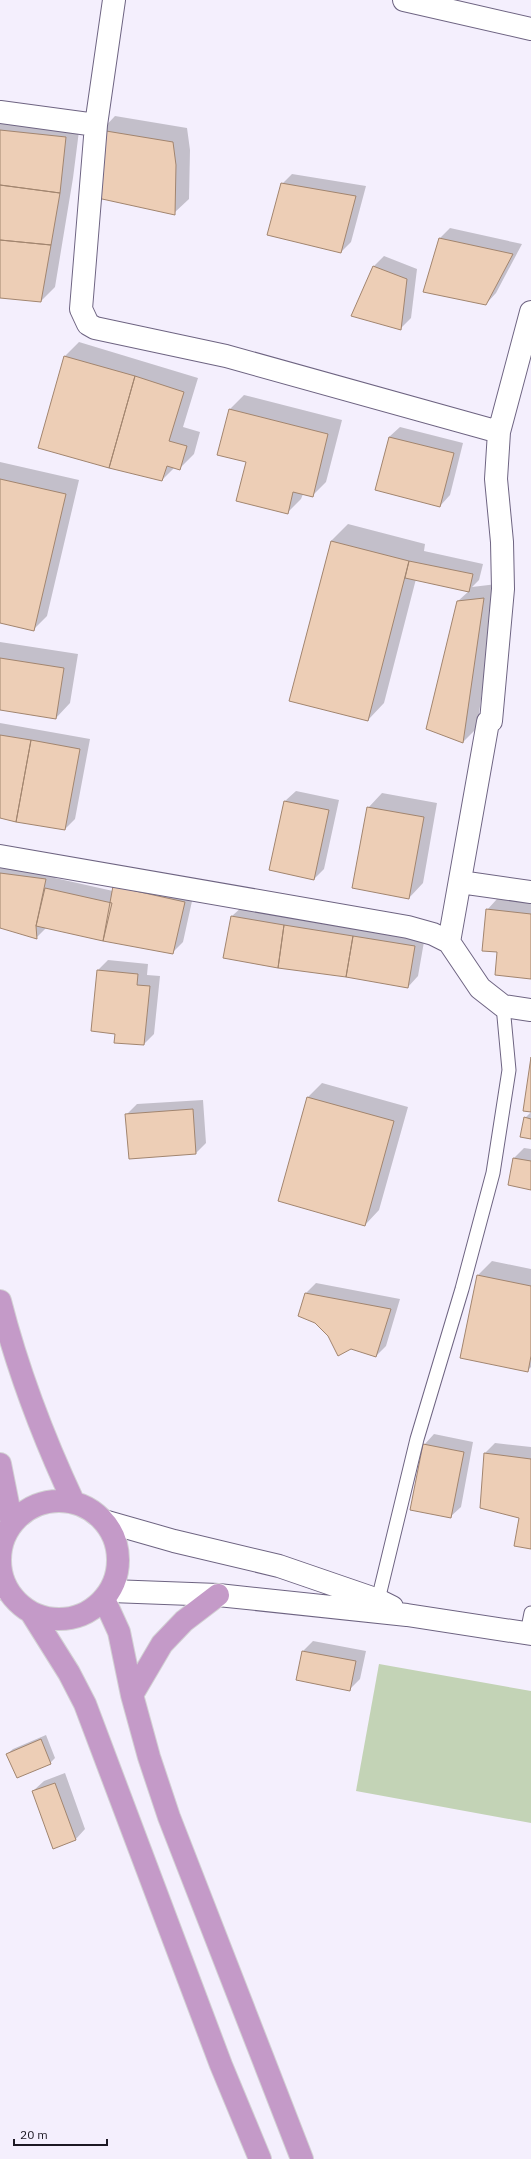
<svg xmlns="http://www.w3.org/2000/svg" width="531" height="2159" viewBox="0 0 531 2159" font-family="'IBM Plex Sans',sans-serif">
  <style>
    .green { fill: #c3d3b6 }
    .shadow { fill: #0003 }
    .building { fill: #edceb6; stroke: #a2856f }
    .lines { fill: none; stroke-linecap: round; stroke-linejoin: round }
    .service-casing { stroke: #6e6482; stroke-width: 15 }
    .minor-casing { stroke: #6e6482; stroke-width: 24 }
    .tertiary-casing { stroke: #6e6482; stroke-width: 24 }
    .trunk-casing { stroke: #d2d1d3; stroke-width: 24 }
    .service { stroke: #fff; stroke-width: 13 }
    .minor { stroke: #fff; stroke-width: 22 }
    .tertiary { stroke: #fff; stroke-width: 22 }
    .trunk { stroke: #c49ac8; stroke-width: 22 }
  </style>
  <rect width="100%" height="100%" fill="#f4effd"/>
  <path class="green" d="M379,1664L531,1691V1823L356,1791Z"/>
  <path class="shadow" d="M0,115L80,123L73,178L55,287L41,301L0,297Z
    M115,116L187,128L190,150L189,199L174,213L101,131Z
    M292,174L366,186L351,242L341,252L282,184Z
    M450,228L522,244L496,293L486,304L425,292L440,238Z
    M384,256L417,269L411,318L400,329L374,266Z
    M79,342L198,378L183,427L200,432L194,454L180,468L175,467L162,480L39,447L65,356Z
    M244,395L342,420L326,482L312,496L303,494L301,499L287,513L229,410Z
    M400,427L463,443L450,495L440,506L376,490L389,437Z
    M0,462L79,480L47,616L33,630L0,622Z
    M348,524L425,544L424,551L483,564L479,580L472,587L497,584L477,728L463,742L458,601L469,591L416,579L384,703L368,720L290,701L331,541Z
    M0,642L78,654L70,703L56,718L0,709Z
    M0,723L90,739L75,819L65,829L0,817Z
    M296,791L339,800L324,869L314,879L270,870L285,801Z
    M382,793L437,803L423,883L409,898L368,808Z
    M0,861L56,869L55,878L113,891L114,886L194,892L183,942L172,953L47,927L36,938L0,927Z
    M497,899L531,903V978L498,951L487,910Z
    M243,906L425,936L418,976L408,987L232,916Z
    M108,960L148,964L147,975L160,976L154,1034L144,1044L116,1033L98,970Z
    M322,1083L408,1107L379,1210L365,1225L308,1097Z
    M203,1100L206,1143L196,1153L126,1115L137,1104Z
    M531,1112V1138L525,1118Z
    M524,1148L531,1149V1189L514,1158Z
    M492,1261L531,1269V1367L527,1371L478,1275Z
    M316,1283L400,1299L386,1346L376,1356L351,1348L306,1293Z
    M434,1434L473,1442L461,1507L450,1517L424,1445Z
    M495,1443L531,1447V1548L520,1517L481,1508L485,1453Z
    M313,1641L366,1651L360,1679L349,1690L303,1651Z
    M46,1735L55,1758L50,1763L7,1754L13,1749Z
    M65,1773L85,1829L75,1840L33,1791L44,1781Z"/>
  <path class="building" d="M0,130L66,137L60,193L0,185Z
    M100,130L173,142L176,165L175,215L93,197Z
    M281,183L356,196L341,253L267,235Z
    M0,185L60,193L51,245L0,240Z
    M439,238L513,254L486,305L423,292Z
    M0,240L51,245L41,302L0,298Z
    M373,266L407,279L401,330L351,316Z
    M64,356L135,376L109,468L38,448Z
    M135,376L184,392L169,441L187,446L180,470L167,466L162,481L109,468Z
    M229,409L328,434L313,497L293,492L288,514L236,501L246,462L217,455Z
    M389,437L454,453L440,507L375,490Z
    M0,479L66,494L34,631L0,623Z
    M331,541L409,561L368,721L289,701Z
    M409,561L473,574L469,592L405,578Z
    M484,598L463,743L426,729L457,601Z
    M0,658L64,668L56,719L0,710Z
    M0,735L31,740L16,822L0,818Z
    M31,740L80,749L65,830L16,822Z
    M284,801L329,810L314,880L269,870Z
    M367,807L424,817L409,899L352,888Z
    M0,873L46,879L36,926L37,939L0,928Z
    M113,886L185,902L173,954L103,941Z
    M45,888L112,903L103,941L36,926Z
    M486,909L531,914V979L495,975L497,952L482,951Z
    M231,916L284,925L278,968L223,958Z
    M284,925L353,936L346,977L278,968Z
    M353,936L415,946L408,988L346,977Z
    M97,970L138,974L137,985L150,986L144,1045L114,1043L115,1034L91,1031Z
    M531,1057V1112L523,1111Z
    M307,1097L394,1121L365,1226L278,1201Z
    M193,1109L196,1154L129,1159L125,1114Z
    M524,1117L531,1119V1139L520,1137Z
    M513,1158L531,1161V1190L508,1185Z
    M477,1275L531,1286V1356L528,1372L460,1358Z
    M305,1293L391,1309L376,1357L351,1349L338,1356L328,1336L315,1323L298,1316Z
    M423,1444L464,1452L451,1518L410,1510Z
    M484,1453L531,1459V1549L514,1546L519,1518L480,1508Z
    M302,1651L356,1661L350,1691L296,1680Z
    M41,1739L51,1764L17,1778L6,1754Z
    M55,1783L76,1840L53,1849L32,1791Z"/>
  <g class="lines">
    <g class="service-casing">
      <path id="service" d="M378,1600L417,1439L462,1289L493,1173L509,1070L503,1006
        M527,1633L531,1613"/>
    </g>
    <g class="minor-casing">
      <path id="minor" d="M114,0L96,125L81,309L88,324L95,328L226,356L499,432
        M404,0L531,29
        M0,112L96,125
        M0,856L408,927L433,934L449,942L480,988L503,1006L531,1010
        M460,882L531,892
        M449,942L488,722L491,721L503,589L502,542L496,479L499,432L531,312
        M0,1586L7,1590"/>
    </g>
    <g class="tertiary-casing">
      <path id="tertiary" d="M104,1521L174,1541L279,1566L378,1600L392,1607
        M111,1591L218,1595L407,1615L531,1634"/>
    </g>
    <g class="trunk-casing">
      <path id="trunk" d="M0,1301C18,1371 43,1437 74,1503
        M0,1464L12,1524
        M0 1560a59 59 0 1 1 118 0a59 59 0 1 1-118 0Z
        M104,1599L119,1632L132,1695L149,1757L169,1817L302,2159
        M32,1614L69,1673L85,1704L221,2065L260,2159
        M132,1695L162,1644L184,1621L218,1595"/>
    </g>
    <use href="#service" class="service"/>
    <use href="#minor" class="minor"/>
    <use href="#tertiary" class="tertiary"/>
    <use href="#trunk" class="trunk"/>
  </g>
  <path d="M14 2139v6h93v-6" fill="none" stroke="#1c1823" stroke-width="2"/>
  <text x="20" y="2139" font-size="12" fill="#1c1823" stroke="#f4effd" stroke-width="3" paint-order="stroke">20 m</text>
</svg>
